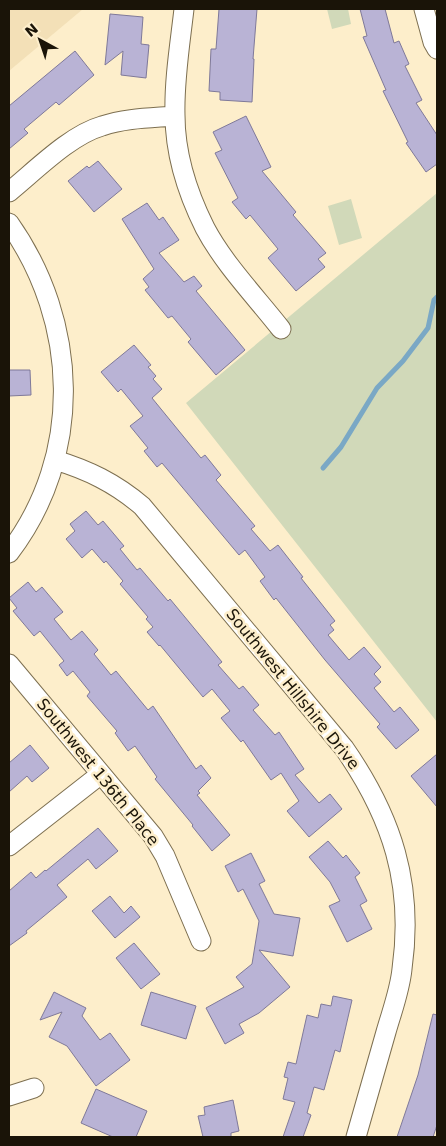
<svg xmlns="http://www.w3.org/2000/svg" width="446" height="1146" viewBox="0 0 446 1146" font-family="'DejaVu Sans',sans-serif">
  <style>
    .built { fill: #f3e0b7 }
    .green { fill: #d1d9b9 }
    .lines { fill: none; stroke-linecap: round; stroke-linejoin: round }
    .stream { stroke: #7aa8c5; stroke-width: 5 }
    .building { fill: #b9b3d5; stroke: #7f7999 }
    .minor-casing { stroke: #7d6f50; stroke-width: 21 }
    .minor { stroke: #fff; stroke-width: 19 }
    .labels { text-anchor: middle; dominant-baseline: central; stroke-width: 5; stroke-linejoin: round; paint-order: stroke }
    .street-label { font-size: 16px; fill: #1a1408; stroke: #fdeecb }
  </style>
  <rect width="100%" height="100%" fill="#fdeecb"/>
  <path class="built" d="M9,9H83L9,71Z"/>
  <path class="green" d="M327,9H348L351,24L332,29Z
    M437,193V722L186,403Z
    M351,199L362,238L339,245L328,206Z"/>
  <g class="lines">
    <path class="stream" d="M323,468L341,447L377,388L403,361L428,328L434,300L437,297"/>
  </g>
  <path class="building" d="M219,9H257L253,59H254L252,102L220,100V92L209,91L211,49H216Z
    M360,9H385L394,43L399,41L409,64L405,66L422,100L416,103L437,135V164L426,172L406,143L408,142L383,91L386,90L363,37L367,36Z
    M110,14L143,17L141,44L149,45L146,78L121,75L123,51L105,65Z
    M75,51L94,75L59,105L56,102L24,129L28,133L9,149V106Z
    M246,116L271,167L262,171L296,212L293,215L326,253L318,259L325,267L296,291L268,258L278,249L250,215L246,219L232,202L238,198L215,153L222,150L213,132Z
    M98,161L122,189L94,212L68,181L87,166L89,168Z
    M147,203L159,220L163,217L179,240L159,253L184,282L194,276L202,286L196,291L245,350L216,375L188,342L191,339L172,316L168,318L145,290L149,287L143,279L154,269L122,219Z
    M134,345L151,365L148,367L156,376L153,379L162,389L152,398L201,458L205,455L221,475L216,480L255,526L251,529L270,551L278,545L303,577L301,578L335,621L330,625L334,630L328,635L349,660L364,647L381,667L374,674L381,682L374,688L394,712L400,707L419,730L396,749L377,727L380,724L325,660L276,598L274,600L260,581L265,577L245,550L239,555L162,463L157,467L144,451L148,448L130,426L143,416L121,389L118,392L101,372Z
    M9,370H30L31,395L9,396Z
    M86,511L98,525L103,521L124,546L120,549L137,570L140,568L168,601L170,599L222,662L218,665L239,689L243,686L259,705L253,710L275,735L279,732L304,769L295,775L319,803L330,794L342,809L309,837L287,811L299,801L281,773L271,780L243,740L241,742L221,718L230,711L212,689L203,697L160,645L159,646L147,632L153,627L146,619L148,617L120,584L123,581L106,561L104,563L92,549L82,558L66,539L75,531L70,524Z
    M28,582L36,592L42,587L63,612L54,619L71,640L82,631L98,650L94,654L111,675L116,671L148,710L153,706L196,769L201,765L211,778L198,791L200,793L197,795L230,835L212,851L192,826L193,825L155,779L157,777L135,746L128,751L115,733L117,731L87,696L90,692L73,671L67,676L59,665L64,661L40,631L34,636L13,611L17,608L9,598Z
    M30,745L49,768L32,782L27,776L9,792V763Z
    M437,754V807L411,776Z
    M98,828L118,851L96,869L88,859L57,885L67,897L26,931L27,933L9,946V891L31,872L36,878L45,870L46,871Z
    M328,841L343,858L346,855L360,873L355,877L367,901L360,905L372,929L347,942L329,906L340,901L330,882L309,857Z
    M251,853L265,881L259,884L274,914L300,918L293,956L259,950L290,987L259,1013L239,1024L244,1033L225,1044L206,1008L244,987L236,977L252,964L259,921L243,889L238,892L225,866Z
    M110,896L124,913L131,906L140,917L115,938L92,911Z
    M134,943L160,974L141,989L116,958Z
    M54,992L86,1008L82,1016L100,1040L110,1033L130,1060L96,1086L67,1046L49,1037L62,1012L40,1020Z
    M151,992L196,1006L186,1039L141,1025Z
    M333,996L352,1000L340,1052L335,1050L324,1090L314,1087L307,1113L311,1115L303,1137H283L295,1102L283,1099L288,1078L284,1077L288,1062L296,1064L307,1015L318,1018L321,1004L331,1006Z
    M433,1014L437,1015V1125L433,1137H397L418,1075Z
    M96,1089L147,1111L136,1137H113L81,1123Z
    M233,1100L239,1131L231,1133V1137H203L198,1116L205,1115L204,1107Z"/>
  <g class="lines">
    <g class="minor-casing">
      <path id="minor" d="M184,9C180,44 174,80 175,115C175,154 188,194 205,228C224,264 256,297 281,329
        M424,9L433,42L437,49
        M9,192C35,171 70,135 102,126C126,118 151,118 175,116
        M9,223C79,322 84,455 9,553
        M55,460C88,470 115,483 142,506L344,748C392,817 414,884 402,969C400,990 392,1011 386,1032C376,1067 366,1102 356,1137
        M9,664L153,836L165,856L201,941
        M9,846L101,774
        M9,1096L34,1088"/>
    </g>
    <use href="#minor" class="minor"/>
  </g>
  <g class="labels">
    <g class="street-label">
      <text transform="translate(293 689) rotate(51)">Southwest Hillshire Drive</text>
      <text transform="translate(98 772) rotate(51)">Southwest 136th Place</text>
    </g>
  </g>
  <rect width="446" height="1146" fill="none" stroke="#1a1408" stroke-width="20"/>
  <g transform="translate(40 40) rotate(320)" stroke="#fdeecb" stroke-width="4" paint-order="stroke">
  <path d="M0-4L9 19L0 12L-9 19Z" fill="#1a1408"/>
  <text y="-8" font-size="14" font-weight="bold" text-anchor="middle" fill="#1a1408">N</text>
  </g>
</svg>
